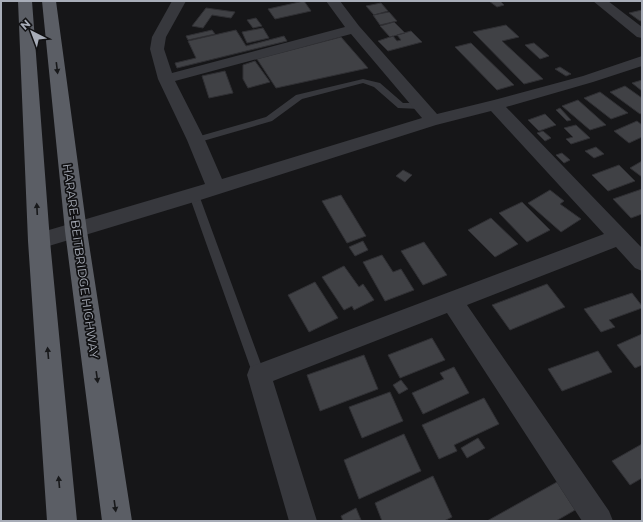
<svg xmlns="http://www.w3.org/2000/svg" width="643" height="522" viewBox="0 0 643 522" font-family="Montserrat,sans-serif">
  <style>
    .building { fill: #404145; stroke: #303034 }
    .lines { fill: none; stroke-linecap: round; stroke-linejoin: round }
    .service { fill: #37383d; fill-rule: evenodd }
    .minor { fill: #37383d; fill-rule: evenodd }
    .trunk { fill: #5b5e65; fill-rule: evenodd }
    .oneway { fill: #18191b }
    .labels { text-anchor: middle; dominant-baseline: central; stroke-width: 3.5; stroke-linejoin: round; paint-order: stroke }
    .street-label { font-size: 12px; fill: #a8adb8; stroke: #111113 }
  </style>
  <rect width="100%" height="100%" fill="#161618"/>
  <path class="building" d="M304,1L311,11L275,19L268,9Z
    M489,1H500L504,5L497,7Z
    M381,3L388,11L374,15L366,6Z
    M206,8L235,12L231,18L212,15L203,28L192,26Z
    M642,10V20L640,21L629,13Z
    M389,12L397,21L380,25L373,15Z
    M256,18L262,26L253,28L247,20Z
    M394,22L405,33L390,37L380,26Z
    M506,25L519,37L502,41L543,79L524,84L473,32Z
    M263,28L269,38L247,43L242,32Z
    M212,30L215,34L188,40L186,36Z
    M236,30L246,46L284,36L287,41L177,68L175,63L196,58L188,41Z
    M411,31L422,42L388,51L378,41L393,36L397,41L401,40L397,35Z
    M341,37L368,68L276,88L257,59Z
    M471,43L514,85L497,90L455,47Z
    M534,43L549,56L540,59L525,45Z
    M255,61L270,82L248,88L243,79V65Z
    M560,67L571,74L566,76L555,69Z
    M225,71L233,93L209,98L202,76Z
    M642,80V91L632,83Z
    M625,86L642,98V113L640,114L610,92Z
    M600,92L628,113L611,119L584,98Z
    M578,100L606,125L590,130L562,106Z
    M560,108L571,120L567,121L556,110Z
    M545,114L556,125L539,131L528,120Z
    M637,121L642,125V137L629,143L614,131Z
    M576,125L590,138L571,144L566,139L573,137L564,128Z
    M543,131L551,138L545,141L537,133Z
    M596,147L604,154L594,158L585,151Z
    M562,153L570,160L564,163L556,155Z
    M642,161V177L630,168Z
    M619,165L635,181L608,191L592,175Z
    M403,170L412,175L405,182L396,176Z
    M642,189V214L631,218L613,199Z
    M550,190L564,201L560,204L581,219L561,232L528,203Z
    M341,195L366,236L347,243L322,201Z
    M522,202L550,230L527,242L499,213Z
    M491,218L518,244L495,257L468,230Z
    M363,241L368,250L355,256L349,247Z
    M424,242L447,275L423,285L401,251Z
    M382,255L393,272L401,269L414,290L385,301L363,262Z
    M344,266L359,287L363,284L374,300L354,310L352,306L344,310L322,277Z
    M315,282L338,318L309,332L288,295Z
    M547,284L565,307L510,330L492,305Z
    M632,293L642,306V308L609,320L615,327L601,332L584,309Z
    M642,334V365L635,368L617,345Z
    M432,338L445,360L400,378L388,355Z
    M598,351L612,372L562,391L548,369Z
    M364,355L378,389L320,411L307,375Z
    M454,367L469,393L423,414L412,393L444,379L440,373Z
    M401,380L408,389L399,394L393,385Z
    M390,392L403,421L362,438L349,407Z
    M484,398L499,424L454,445L457,451L439,459L422,425Z
    M404,434L421,471L359,499L344,460Z
    M478,438L485,448L467,458L461,448Z
    M642,444V478L630,485L612,461Z
    M433,476L452,517L444,521H382L375,503Z
    M557,482L575,510L556,521H487Z
    M356,508L361,520L343,521L341,516Z"/>
  <g class="lines">
    <path class="service" d="M363,79L380,83L403,103H420L424,106L420,109L398,108L374,87L363,83L302,99L272,121L196,143L192,140L193,138L266,117L296,95Z
      M194,192L199,195L265,375L263,379L259,381L255,379L253,375L189,195Z"/>
    <path class="minor" d="M172,1H186L166,37L164,49L172,73L345,27L326,1H340L359,26L437,114L494,100L583,76L642,56V66L593,82L506,107L642,248V271L635,268L616,247L467,305L609,511L613,521H582L447,313L273,381L317,521H289L247,375L250,367L604,234L491,111L436,125L194,202L39,249L32,247L29,241L32,235L205,184L187,140L158,79L150,49L152,37ZM351,34L422,118L222,179L205,140L175,81Z
      M593,1H608L642,27V38L637,37Z"/>
    <path class="trunk" d="M18,1H32L50,241L77,521H47L28,241Z
      M42,1H56L87,231L132,521H102L65,231Z"/>
  </g>
  <defs><path id="oneway-solid" d="M-6-.8H1V-3.2L6.5 0L1 3.2V.8H-6Z"/></defs>
  <g class="oneway">
    <use href="#oneway-solid" transform="translate(57 68) rotate(83)"/>
    <use href="#oneway-solid" transform="translate(37 209) rotate(-93)"/>
    <use href="#oneway-solid" transform="translate(48 353) rotate(-95)"/>
    <use href="#oneway-solid" transform="translate(97 377) rotate(82)"/>
    <use href="#oneway-solid" transform="translate(59 482) rotate(-95)"/>
    <use href="#oneway-solid" transform="translate(115 506) rotate(82)"/>
  </g>
  <g class="labels">
    <g class="street-label">
      <text transform="translate(81 261) rotate(82)">HARARE-BEITBRIDGE HIGHWAY</text>
    </g>
  </g>
  <rect width="643" height="522" fill="none" stroke="#a8adb8" stroke-width="4"/>
  <g transform="translate(32 32) rotate(318)" stroke="#111113" stroke-width="3" paint-order="stroke">
  <path d="M0-3L7 15L0 10L-7 15Z" fill="#a8adb8"/>
  <text y="-6" font-size="11" font-weight="bold" text-anchor="middle" fill="#a8adb8">N</text>
  </g>
</svg>
